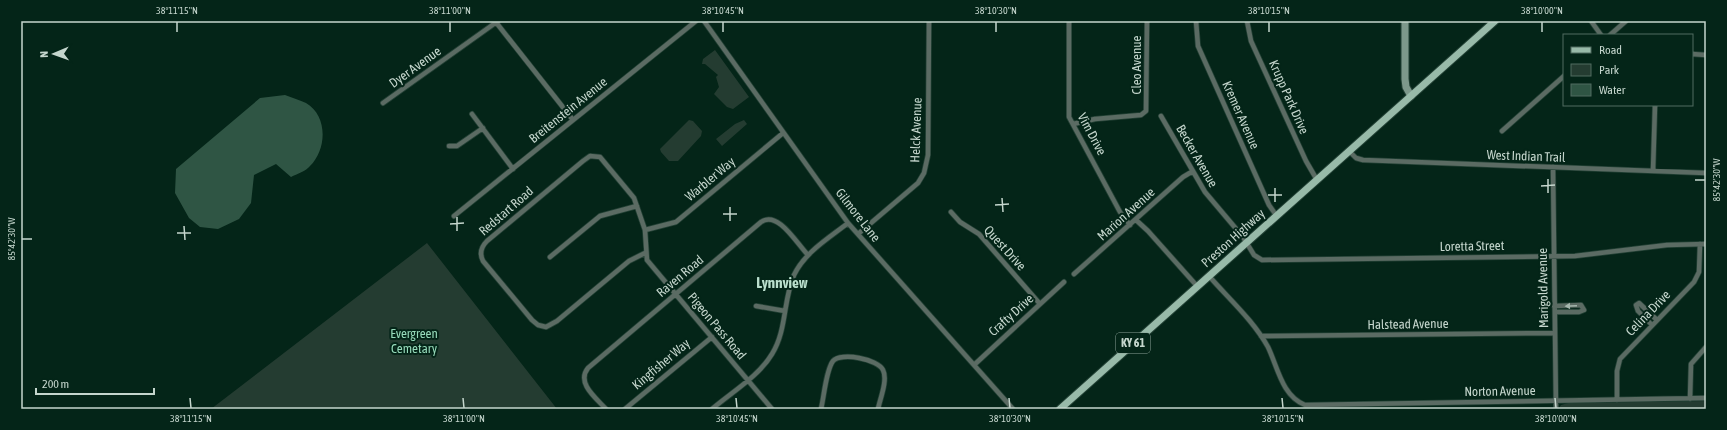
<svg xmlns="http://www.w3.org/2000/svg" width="1727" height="430" viewBox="0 0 1727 430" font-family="'Asap Condensed',sans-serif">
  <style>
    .green { fill: #243c31 }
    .water { fill: #2f5544 }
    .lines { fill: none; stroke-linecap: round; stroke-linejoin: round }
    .street-casing { stroke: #234135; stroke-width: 6 }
    .secondary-casing { stroke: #234135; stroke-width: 9 }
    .primary-casing { stroke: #234135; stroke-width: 9 }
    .street { stroke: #5b6b63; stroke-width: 4.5 }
    .secondary { stroke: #7d988b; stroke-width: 7 }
    .primary { stroke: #98baa9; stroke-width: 7 }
    .oneway { fill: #a5b6ad }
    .ticks { fill: none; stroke: #c5d6cd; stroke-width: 1.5 }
    .labels { text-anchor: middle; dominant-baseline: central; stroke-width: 4; stroke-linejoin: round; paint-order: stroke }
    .shield { fill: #042518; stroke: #8ba197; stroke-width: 1 }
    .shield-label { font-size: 12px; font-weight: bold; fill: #c5d6cd }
    .street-label { font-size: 13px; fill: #c5d6cd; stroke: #042518 }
    .park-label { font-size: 13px; fill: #96daba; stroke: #042518 }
    .quarter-label { font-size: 15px; font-weight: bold; fill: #badfcd; stroke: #042518 }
    .neatline { fill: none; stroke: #c5d6cd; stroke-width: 1.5 }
    .ticks-label { font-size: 10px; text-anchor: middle; fill: #c5d6cd }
  </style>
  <rect width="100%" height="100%" fill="#042518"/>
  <path class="green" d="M715,50L749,97L733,109L727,107L714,94L719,87L716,77L718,75L705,64H702L703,59Z
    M689,120L693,121L702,131L701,136L678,161H669L661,152L660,149Z
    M744,120L747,124L722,146L716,139L735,124Z
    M427,243L557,409H211Z
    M1706,401V409H1558L1561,405L1568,403Z"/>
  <path class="water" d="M285,95C292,98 300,100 306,103C328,116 327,149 310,166C306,171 297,174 291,177L276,164L254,175L251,203L239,219L218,229L200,227L189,218L175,193L176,169L260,98Z"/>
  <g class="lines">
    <g class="street-casing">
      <path id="street" d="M495,21L573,120
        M704,21L848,223L1013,409
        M1069,21V117L1120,212L1130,225
        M1196,21L1198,46L1269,205L1276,215
        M1247,21L1251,41L1306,161L1317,180
        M1591,21L1601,35
        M1610,35L1626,21
        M1692,54L1706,55
        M383,103L498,21
        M472,114L513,169
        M1161,116L1205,192L1243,237L1254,255L1262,260L1575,256L1667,245L1706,244
        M1073,124L1095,119L1141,115L1146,111L1147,21
        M1502,131L1564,76
        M449,146H457L483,128
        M1349,151L1356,158L1363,160L1706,173
        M1553,167L1556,409
        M1653,171L1655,105
        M951,212L960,222L979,234L1040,304
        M454,216L696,21
        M1136,220L1148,231L1197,286
        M645,230L676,222L783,133
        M858,234L918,183L924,173L928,155L929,21
        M645,253L629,261L557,321L546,327L538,325L532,320L483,261C479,253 481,247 487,241L583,161L590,156L600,157L634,198L645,230L647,260L772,409
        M550,257L600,216L637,206
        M1074,274L1183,177L1193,171
        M1209,276C1229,299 1253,320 1268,347C1278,368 1282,396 1305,405L1706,398
        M756,306L785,311
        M1554,306L1581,305L1584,310L1579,312H1555
        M1652,325L1638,311L1636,305L1639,303L1657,320
        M1261,336L1555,333
        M974,365L1064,282
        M1690,399L1691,364L1706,347
        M1617,400V371L1620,359L1694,282L1699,272L1700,244
        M606,409C596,398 576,383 588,368L761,222C778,210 797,244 808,255
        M625,409L712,337
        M712,409C732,392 759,376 772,354C787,330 783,300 794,275C805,252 829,238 848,223
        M821,409C824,397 826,370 833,361C841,352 878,359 883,370C888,380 880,399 878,409"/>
    </g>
    <g class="secondary-casing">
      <path id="secondary" d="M1405,21V79L1406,87L1411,96"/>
    </g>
    <g class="primary-casing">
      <path id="primary" d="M1060,409L1495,21"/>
    </g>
    <use href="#street" class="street"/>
    <use href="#secondary" class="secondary"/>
    <use href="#primary" class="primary"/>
  </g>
  <defs><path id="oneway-solid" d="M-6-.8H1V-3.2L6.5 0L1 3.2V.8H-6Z"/></defs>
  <use class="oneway" href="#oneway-solid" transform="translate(1571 306) rotate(178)"/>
  <path class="ticks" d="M177,22V32M450,22V32M723,22V32M996,22V32M1269,22V32M1542,22V32M1548,179V193M1695,180H1705M1541,186L1555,185M1275,188V202M1268,195H1282M1002,198L1003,212M995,205L1009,204M730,207V221M723,214H737M457,217V231M450,224L464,223M184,226L185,240M177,233H191M22,239H32M190,398L191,408M463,398L464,408M736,398L737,408M1009,398L1010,408M1282,398L1283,408M1555,398L1556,408"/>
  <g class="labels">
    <rect class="shield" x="1116" y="333" width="34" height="20" rx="3"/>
    <g class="shield-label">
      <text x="1133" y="343">KY 61</text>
    </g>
    <g class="street-label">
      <text transform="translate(1136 65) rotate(-90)">Cleo Avenue</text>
      <text transform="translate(415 67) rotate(-36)">Dyer Avenue</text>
      <text transform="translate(1289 97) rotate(66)">Krupp Park Drive</text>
      <text transform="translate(568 110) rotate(-39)">Breitenstein Avenue</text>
      <text transform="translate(1241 115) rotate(66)">Kremer Avenue</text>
      <text transform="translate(916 130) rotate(-88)">Helck Avenue</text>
      <text transform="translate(1092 134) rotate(62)">Vim Drive</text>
      <text transform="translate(1197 156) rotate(60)">Becker Avenue</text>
      <text transform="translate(1526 156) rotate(2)">West Indian Trail</text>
      <text transform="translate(710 179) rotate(-40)">Warbler Way</text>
      <text transform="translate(506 211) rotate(-41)">Redstart Road</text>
      <text transform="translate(1126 214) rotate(-42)">Marion Avenue</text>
      <text transform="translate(858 215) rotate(52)">Gilmore Lane</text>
      <text transform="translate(1233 238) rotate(-42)">Preston Highway</text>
      <text transform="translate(1472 246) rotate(-1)">Loretta Street</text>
      <text transform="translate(1005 248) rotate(48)">Quest Drive</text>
      <text transform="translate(680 276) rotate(-40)">Raven Road</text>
      <text transform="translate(1543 288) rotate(-91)">Marigold Avenue</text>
      <text transform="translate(1648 313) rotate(-46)">Celina Drive</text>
      <text transform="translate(1011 315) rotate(-42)">Crafty Drive</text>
      <text transform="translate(1408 324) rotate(-1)">Halstead Avenue</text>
      <text transform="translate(717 326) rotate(50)">Pigeon Pass Road</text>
      <text transform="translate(661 364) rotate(-40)">Kingfisher Way</text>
      <text transform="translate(1500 391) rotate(-1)">Norton Avenue</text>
    </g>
    <g class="park-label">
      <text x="414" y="333">Evergreen<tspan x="414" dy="15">Cemetary</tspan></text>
    </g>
    <g class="quarter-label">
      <text x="782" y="282">Lynnview</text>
    </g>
  </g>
  <rect width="1727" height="430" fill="none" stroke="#042518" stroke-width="44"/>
  <rect x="1563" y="34" width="130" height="72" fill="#042518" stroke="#516c60"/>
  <rect x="1571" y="47" width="20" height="6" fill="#98baa9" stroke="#516c60"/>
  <text x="1599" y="54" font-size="12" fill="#c5d6cd">Road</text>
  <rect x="1571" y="64" width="20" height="12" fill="#243c31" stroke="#516c60"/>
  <text x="1599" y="74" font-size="12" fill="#c5d6cd">Park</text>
  <rect x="1571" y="84" width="20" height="12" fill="#2f5544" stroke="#516c60"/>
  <text x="1599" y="94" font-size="12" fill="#c5d6cd">Water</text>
  <g transform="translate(54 54) rotate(268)" stroke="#042518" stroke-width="3" paint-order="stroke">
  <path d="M0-3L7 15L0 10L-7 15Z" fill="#c5d6cd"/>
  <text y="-6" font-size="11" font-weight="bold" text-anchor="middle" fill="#c5d6cd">N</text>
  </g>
  <path d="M36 388v6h118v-6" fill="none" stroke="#c5d6cd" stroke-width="2"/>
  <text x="42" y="388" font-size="12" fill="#c5d6cd" stroke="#042518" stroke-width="3" paint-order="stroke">200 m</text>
  <rect x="22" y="22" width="1683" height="386" class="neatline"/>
  <g class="ticks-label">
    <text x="177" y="14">38°11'15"N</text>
    <text x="450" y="14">38°11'00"N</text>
    <text x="723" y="14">38°10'45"N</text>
    <text x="996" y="14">38°10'30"N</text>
    <text x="1269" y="14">38°10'15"N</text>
    <text x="1542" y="14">38°10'00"N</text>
    <text transform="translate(1716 180) rotate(-90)" y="4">85°42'30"W</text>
    <text transform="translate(11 239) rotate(-90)" y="4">85°42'30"W</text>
    <text x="191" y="422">38°11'15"N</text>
    <text x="464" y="422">38°11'00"N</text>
    <text x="737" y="422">38°10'45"N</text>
    <text x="1010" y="422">38°10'30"N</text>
    <text x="1283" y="422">38°10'15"N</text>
    <text x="1556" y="422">38°10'00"N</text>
  </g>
</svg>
